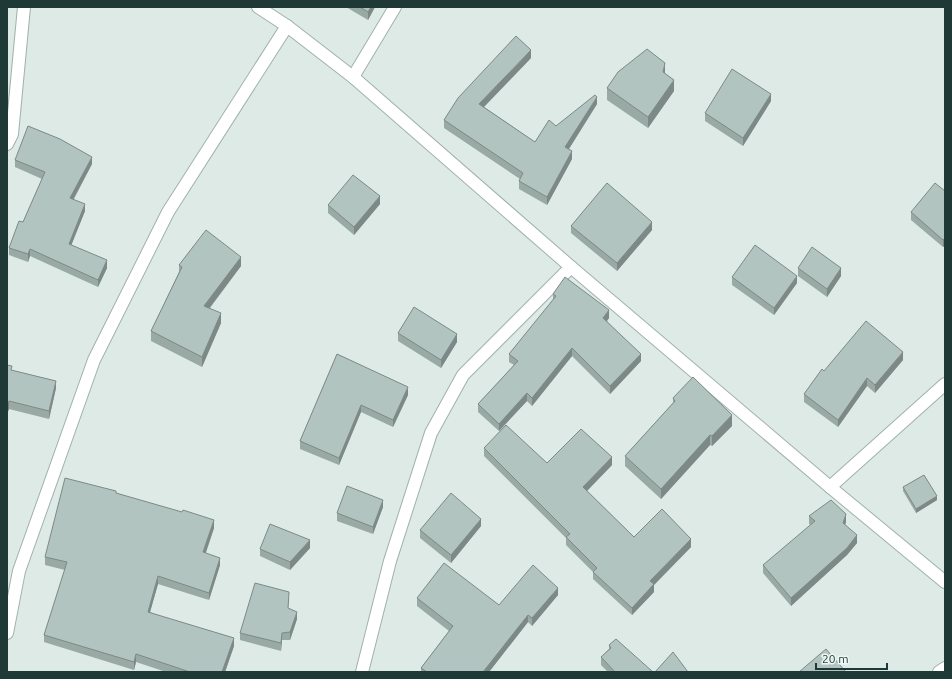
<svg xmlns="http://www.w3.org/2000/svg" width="952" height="679" viewBox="0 0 952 679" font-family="Ubuntu,sans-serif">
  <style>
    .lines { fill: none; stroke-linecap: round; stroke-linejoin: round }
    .minor-casing { stroke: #a0b1ae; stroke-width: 14 }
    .tertiary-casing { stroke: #a0b1ae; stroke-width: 14 }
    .minor { stroke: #fff; stroke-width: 12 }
    .tertiary { stroke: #fff; stroke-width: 12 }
    .wall { fill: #99a9a4 }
    .shaded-wall { fill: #7d8986 }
    .building { fill: #b2c4bf; stroke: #7d8986 }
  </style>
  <rect width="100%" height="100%" fill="#ddeae6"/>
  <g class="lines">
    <g class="minor-casing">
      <path id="minor" d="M353,77L395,7
        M7,144L12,134L24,7
        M830,487L945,384
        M7,633L19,571L94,360L168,212L287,26
        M362,672L390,561L431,433L463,375L571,267
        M939,672L945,668"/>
    </g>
    <g class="tertiary-casing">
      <path id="tertiary" d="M258,7L287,26L353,77L571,267L830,487L945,582"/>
    </g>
    <use href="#minor" class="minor"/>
    <use href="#tertiary" class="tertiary"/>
  </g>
  <path class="wall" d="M346,7H375L368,20Z
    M531,58L484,107L535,142L556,126L597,104L569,149L572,159L547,205L519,189V181L520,179L444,128V120Z
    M665,74L674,91L648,128L607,100V88Z
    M771,101L743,146L705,121V113Z
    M15,160L92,164L74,199L85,211L71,245L107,268L98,287L30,256L28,262L9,255V248L23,222L42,179L15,167Z
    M945,191L943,247L911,220V212Z
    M380,204L354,235L328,213V205Z
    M571,226L652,230L617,271L571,233Z
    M179,265L241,266L210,308L221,323L202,367L151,341V331L179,272Z
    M798,268L841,276L827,297L798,276Z
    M732,277L797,283L774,315L732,285Z
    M553,294L609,318L607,321L641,361L610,394L572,356L532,406L527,401L499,431L478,412V404L514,365L509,362V354L553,301Z
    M398,333L457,342L441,368L398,341Z
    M337,354L408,395L393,427L361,412L339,465L300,449V441Z
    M903,360L875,393L867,386L838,427L804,402V394L824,371Z
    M7,365L12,370L56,388L49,419L9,409L7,414Z
    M673,398L732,426L712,446L710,445L661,499L625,466V456L673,403Z
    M484,448L547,463L612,465L587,491L634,537L691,547L654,585V592L632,615L593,579V572L566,545V538L484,456Z
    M903,487L937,500L916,513L903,491Z
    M116,493L214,528L206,553L220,565L209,600L158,584L150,612L234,646L225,672H166L136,662L134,670L44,642V635L65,570L45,565V557Z
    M383,507L373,534L337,521V513Z
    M809,516L846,522L845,525L857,543L847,555L791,606L763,573V565L811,525L809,524Z
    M481,526L451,563L420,538V530Z
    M310,548L290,570L260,556V549Z
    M558,595L532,626L528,622L489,672H421V668L449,631L417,606V598L499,605Z
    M289,600L288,608L297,619L290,640H282L281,651L240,640V633Z
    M609,645L653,672H608L601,665V657L609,649Z"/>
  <path class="shaded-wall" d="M371,7H375L368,20V12Z
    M531,50V58L479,112V104Z
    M665,63V74L663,72Z
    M674,80V91L648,128V117Z
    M771,94V101L743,146V138Z
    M597,97V104L565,155V147Z
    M572,151V159L547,205V197Z
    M92,157V164L70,205V198Z
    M380,196V204L354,235V227Z
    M85,204V211L69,251V244Z
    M652,222V230L617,271V263Z
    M945,238V246L943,247V240Z
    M30,249V256L28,262V254Z
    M241,257V266L204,315V306Z
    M107,260V268L98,287V280Z
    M841,268V276L827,297V289Z
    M797,276V283L774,315V308Z
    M609,310V318L603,326V318Z
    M221,313V323L202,367V357Z
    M457,334V342L441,368V360Z
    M572,348V356L532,406V398Z
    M903,352V360L875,393V385Z
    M641,354V361L610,394V386Z
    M867,378V386L838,427V420Z
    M56,381V388L49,419V411Z
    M408,387V395L393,427V420Z
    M527,393V401L499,431V424Z
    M9,401V409L7,414V406Z
    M361,405V412L339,465V458Z
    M732,415V426L712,446V436Z
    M710,435V445L661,499V489Z
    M612,457V465L583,495V487Z
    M937,496V500L916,513V509Z
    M383,500V507L373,534V527Z
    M846,514V522L843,531V523Z
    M481,519V526L451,563V555Z
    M214,520V528L203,560V552Z
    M857,535V543L847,555L791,606V598Z
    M691,539V547L654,585V592L632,615V608L650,581Z
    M310,540V548L290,570V562Z
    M220,558V565L209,600V593Z
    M158,576V584L148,619V612Z
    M558,588V595L532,626V618Z
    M297,612V619L290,640V632Z
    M528,615V622L489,672H483Z
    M282,633V640L281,651V643Z
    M234,638V646L225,672H222Z
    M136,654V662L134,670V662Z"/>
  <path class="building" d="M360,7H371L368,12Z
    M516,36L531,50L479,104L535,142L549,120L556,126L595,95L597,97L565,147L572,151L547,197L519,181L523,173L444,120L458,98Z
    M647,49L665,63L663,72L674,80L648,117L607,88L618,72Z
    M732,69L771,94L743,138L705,113Z
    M28,126L60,139L92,157L70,198L85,204L69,244L107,260L98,280L30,249L28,254L9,248L19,221L23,222L45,172L15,160Z
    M353,175L380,196L354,227L328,205Z
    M607,183L652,222L617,263L571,226Z
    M935,183L945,191V238L943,240L911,212Z
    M206,230L241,257L204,306L221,313L202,357L151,331L182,267L179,265Z
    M755,245L797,276L774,308L732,277Z
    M812,247L841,268L827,289L798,268Z
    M565,277L609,310L603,318L641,354L610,386L572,348L532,398L527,393L499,424L478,404L518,361L509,354L556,296L553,294Z
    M414,307L457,334L441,360L398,333Z
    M866,321L903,352L875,385L867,378L838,420L804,394L822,369L824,371Z
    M337,354L408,387L393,420L361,405L339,458L300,441Z
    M7,365L12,366L11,370L56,381L49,411L9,401L7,406Z
    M693,377L732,415L712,436L710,435L661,489L625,456L675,401L673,398Z
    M506,425L547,463L581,429L612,457L583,487L634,537L662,509L691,539L650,581L654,584L632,608L593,572L597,568L566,537L570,534L484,448Z
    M924,475L937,496L916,509L903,487Z
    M65,478L116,491V493L182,512L183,510L214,520L203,552L220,558L209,593L158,576L148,612L234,638L222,672H190L136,654L134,662L44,635L67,562L45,557Z
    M347,486L383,500L373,527L337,513Z
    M451,493L481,519L451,555L420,530Z
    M831,500L846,514L843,523L857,535L847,548L791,598L763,565L815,521L809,516Z
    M270,524L310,540L290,562L260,549Z
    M444,563L499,605L533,565L558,588L532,618L528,615L483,672H427L421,668L453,626L417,598Z
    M255,583L289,592L288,608L297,612L290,632L282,633L281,643L240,633Z
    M616,639L653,672H615L601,657L611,648L609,645Z
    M826,649L846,672H799Z
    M673,652L688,672H655Z"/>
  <rect width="952" height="679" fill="none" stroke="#1e3936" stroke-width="16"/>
  <path d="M816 663v6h71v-6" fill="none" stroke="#1e3936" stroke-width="2"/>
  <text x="822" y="663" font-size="12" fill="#1e3936" stroke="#edf6f3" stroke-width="3" paint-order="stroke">20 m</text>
</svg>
